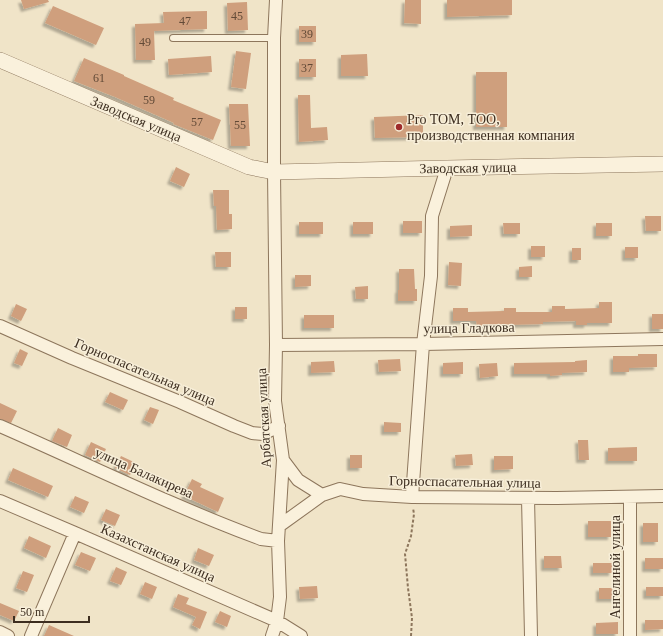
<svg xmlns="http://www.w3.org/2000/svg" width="663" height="636" viewBox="0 0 663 636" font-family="Georgia,serif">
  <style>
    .building { fill: #cf9f7d; filter: url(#shadow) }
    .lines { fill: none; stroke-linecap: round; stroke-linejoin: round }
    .service-casing { stroke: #8d765c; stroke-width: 8 }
    .minor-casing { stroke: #8d765c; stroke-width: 14 }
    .tertiary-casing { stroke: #8d765c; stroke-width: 16 }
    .path { stroke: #8d765c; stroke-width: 2; stroke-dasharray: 3 2; stroke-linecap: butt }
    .service { stroke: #faf1dc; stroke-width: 6 }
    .minor { stroke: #faf1dc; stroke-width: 12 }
    .tertiary { stroke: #faf1dc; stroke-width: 15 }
    .poi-dot { fill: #9e2a2b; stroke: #f7eed8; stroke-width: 1.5 }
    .labels { text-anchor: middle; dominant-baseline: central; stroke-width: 3; stroke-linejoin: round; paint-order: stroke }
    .number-label { font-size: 12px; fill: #624a37 }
    .street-label { font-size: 14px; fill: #3d2e20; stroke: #f7eed8 }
    .poi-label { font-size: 14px; fill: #3d2e20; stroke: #f7eed8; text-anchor: start }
  </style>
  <defs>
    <filter id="shadow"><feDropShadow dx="-3" dy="3" stdDeviation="1" flood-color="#0004"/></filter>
  </defs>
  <rect width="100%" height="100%" fill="#f0e4c8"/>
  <path class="building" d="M21,0H48L49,2L24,9Z
    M405,0H421V24L404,23Z
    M447,0H512V15L447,17Z
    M247,2L248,30L228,31L227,3Z
    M53,6L104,28L96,45L45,23Z
    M207,11V29L154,31L155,60H136L135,24L164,23L163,12Z
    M299,26H316V42H299Z
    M236,51L251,53L246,89L231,87Z
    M367,54L368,76H341V55Z
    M211,56L212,72L169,75L168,59Z
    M84,58L124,75V76L174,98L173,100L221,120L213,140L173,124L174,123L115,97L74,81Z
    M299,59H316V77H299Z
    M476,72H507V127H476Z
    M298,95H310L311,128L327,127L328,140L299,142L298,102Z
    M229,104H248L250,146H231Z
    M423,115V137L375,138L374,117Z
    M176,167L190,174L184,187L170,181Z
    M213,190H229V214H232V229L217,230L216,206H214Z
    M645,216H661V231H646Z
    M403,221H422V233H403Z
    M299,222H323V234H299Z
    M353,222H373V234H353Z
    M503,223H520V234H504Z
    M596,223H612V236H596Z
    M472,225V236L450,237V226Z
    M531,246H545V257H531Z
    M625,247H638V258H625Z
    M572,248H581V260H572Z
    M215,252H231V267H216Z
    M449,262L462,263L461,286L448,285Z
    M532,266V277H519V267Z
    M399,269H414L415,289H417V301H398V290H399Z
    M295,275H311V286L295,287Z
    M368,286V299H356L355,287Z
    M599,302H612V323H587V325H576V321L543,322V324L477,326L476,321H453V308H468V312L504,311V308H516V312H552V306H565V309L599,308Z
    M16,304L27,309L21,321L11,316Z
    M235,307H247V319H235Z
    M652,314H663V329H652Z
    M304,315H334V328H304Z
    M20,349L28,353L22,366L14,363Z
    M638,354H657V367L629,368V372H613V356H638Z
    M400,359L401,371L379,372L378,360Z
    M587,360V372L562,373V375L550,376V374H514V363L575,362V361Z
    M334,361L335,372L311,373V362Z
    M463,362V374H443V363Z
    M497,363L498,376L480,378L479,364Z
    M110,392L128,400L123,410L105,402Z
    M0,403L17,411L11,423L0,419Z
    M150,407L159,410L153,424L144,420Z
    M384,422L401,423V432H384Z
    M58,428L72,435L67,447L52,441Z
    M578,440H588L589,460H579Z
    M91,442L106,449L100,462L85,455Z
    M637,447V461H608V448Z
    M472,454L473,465L456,466L455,455Z
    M350,455H362V468H350Z
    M121,456L136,463L130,475L115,468Z
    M494,456H513V469L494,470Z
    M13,468L53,486L48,497L8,480Z
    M192,479L202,484L200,487L224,498L218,512L184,496Z
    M75,496L89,502L84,513L70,507Z
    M106,509L120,515L115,526L101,520Z
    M588,521H611V537H588Z
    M643,523H658V542H643Z
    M29,536L51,546L46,558L24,548Z
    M198,548L214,555L209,566L194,560Z
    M81,552L96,558L90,571L75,565Z
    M544,556H561L562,568H544Z
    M645,558H663V569H645Z
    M593,563H612V573H593Z
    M116,567L127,572L121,585L110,581Z
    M23,571L34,575L27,592L16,588Z
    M145,582L157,587L152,599L140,594Z
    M317,586L318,598L300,599L299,587Z
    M646,587H663V596H646Z
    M599,588H616V599H599Z
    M178,594L189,598L186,604L207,612L200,629L192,625L196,617L173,607Z
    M0,603L19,611L14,621L0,615Z
    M220,611L231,616L227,627L215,622Z
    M645,620H663V629L645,630Z
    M618,622V634H596V623Z
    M49,625L74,636H44Z"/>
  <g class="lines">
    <g class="service-casing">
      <path id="service" d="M173,38H274"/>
    </g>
    <g class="minor-casing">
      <path id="minor" d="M0,326L72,358L180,402L234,426L252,433L263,434L279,426
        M276,345L423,344L663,339
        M0,426C87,464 172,506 261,539L278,541
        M283,460L298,480L322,495L340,489L363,494L412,497L557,498L663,496
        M412,497L423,344L431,276L432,216L447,168
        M630,497V636
        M528,498L531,636
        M0,501L75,533L277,621L301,636
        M279,526L322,495
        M0,632L8,636
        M31,636L75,533
        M272,636L277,621L280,597L278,541L283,460L275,401L276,345L274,172V38L276,0"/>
    </g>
    <g class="tertiary-casing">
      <path id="tertiary" d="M0,60L249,167L274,172L447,168L663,164"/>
    </g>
    <path class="path" d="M411,636L412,618L408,588L405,554L411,536L414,514L413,508"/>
    <use href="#service" class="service"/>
    <use href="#minor" class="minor"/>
    <use href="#tertiary" class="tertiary"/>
  </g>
  <circle class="poi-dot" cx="399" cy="127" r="4"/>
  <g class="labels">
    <g class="number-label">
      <text x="237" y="16">45</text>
      <text x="185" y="21">47</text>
      <text x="307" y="34">39</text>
      <text x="145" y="42">49</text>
      <text x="307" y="68">37</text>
      <text x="99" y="78">61</text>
      <text x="149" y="100">59</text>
      <text x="197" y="122">57</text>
      <text x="240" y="125">55</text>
    </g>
    <g class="street-label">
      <text transform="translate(136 119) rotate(23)">Заводская улица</text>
      <text transform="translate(468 168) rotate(-1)">Заводская улица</text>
      <text transform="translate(469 328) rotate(-1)">улица Гладкова</text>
      <text transform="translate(145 372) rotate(23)">Горноспасательная улица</text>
      <text transform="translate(264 418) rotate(-93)">Арбатская улица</text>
      <text transform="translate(144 473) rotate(24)">улица Балакирева</text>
      <text transform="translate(465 482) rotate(1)">Горноспасательная улица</text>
      <text transform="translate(158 553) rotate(24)">Казахстанская улица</text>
      <text transform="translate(615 567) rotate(-90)">Ангелиной улица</text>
    </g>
    <g class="poi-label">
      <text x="407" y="119">Pro TOM, ТОО,<tspan x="407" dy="16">производственная компания</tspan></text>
    </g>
  </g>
  <path d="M14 616v6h75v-6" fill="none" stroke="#3d2e20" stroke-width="2"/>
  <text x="20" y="616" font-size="12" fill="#3d2e20" stroke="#f7eed8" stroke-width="3" paint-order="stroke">50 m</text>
</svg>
